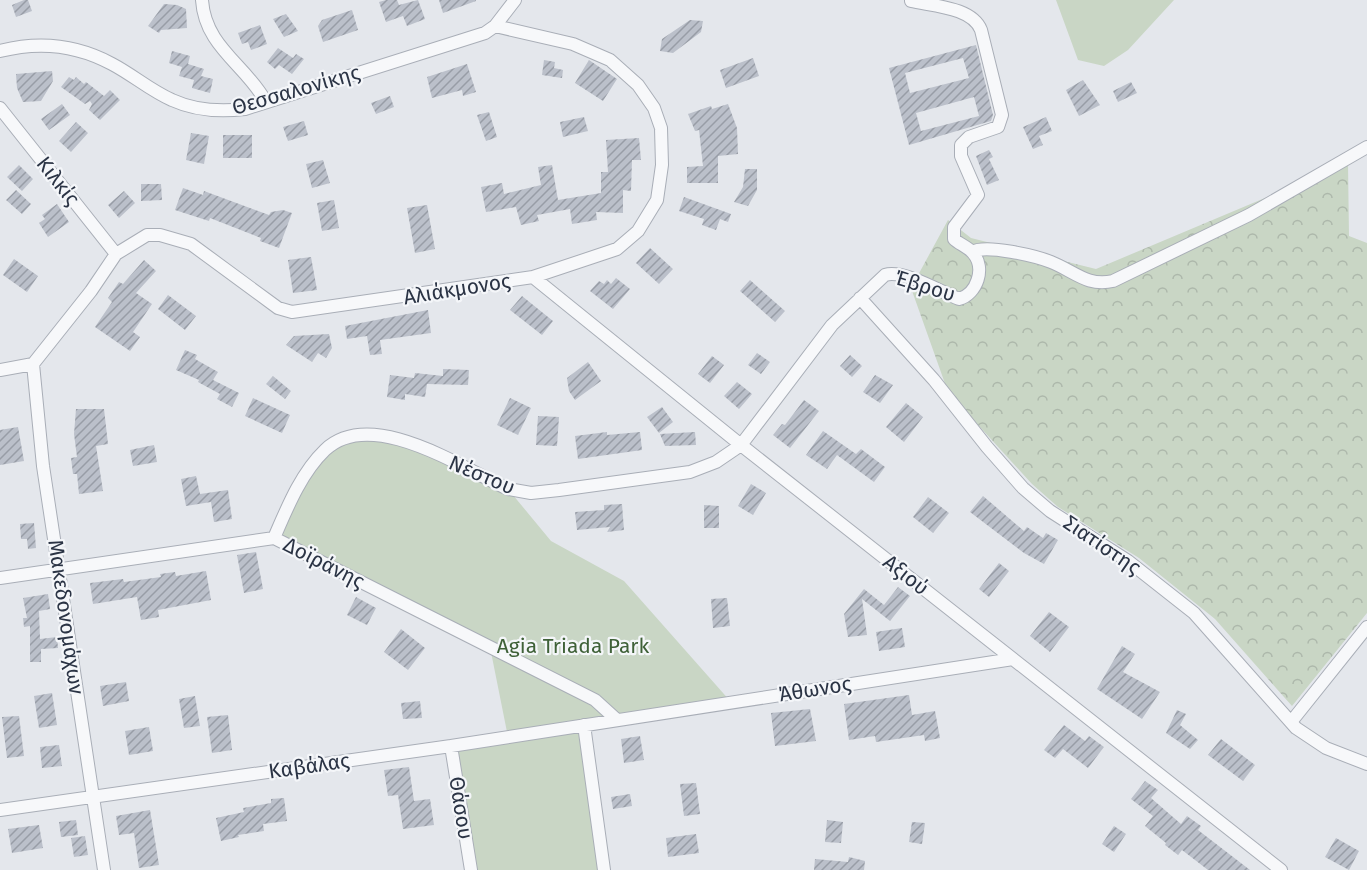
<svg xmlns="http://www.w3.org/2000/svg" width="1367" height="870" viewBox="0 0 1367 870" font-family="'Fira Sans',sans-serif">
  <style>
    .forest { fill: url(#forest-crowns) }
    .park { fill: #c9d6c5 }
    .building { fill: url(#building-hatch); fill-rule: evenodd }
    .lines { fill: none; stroke-linecap: round; stroke-linejoin: round }
    .minor-casing { stroke: #a9aeb7; stroke-width: 14 }
    .minor { stroke: #f7f8fa; stroke-width: 12 }
    .labels { text-anchor: middle; dominant-baseline: central; stroke-width: 4.5; stroke-linejoin: round; paint-order: stroke }
    .street-label { font-size: 21px; fill: #2b3445; stroke: #f4f6f9 }
    .park-label { font-size: 21px; fill: #3f6138; stroke: #f4f6f9 }
  </style>
  <defs>
    <pattern id="forest-crowns" width="20" height="18" patternUnits="userSpaceOnUse" patternTransform="scale(1.5)"><rect width="20" height="18" fill="#c9d6c5"/><path d="M2 6a3 3 0 1 1 6 0M12 15a3 3 0 1 1 6 0" fill="none" stroke="#adb8ab"/></pattern>
    <pattern id="building-hatch" width="6" height="6" patternUnits="userSpaceOnUse" patternTransform="scale(1.5)"><rect width="6" height="6" fill="#bbc0ca"/><path d="M-1 1l2-2M0 6l6-6M5 7l2-2" fill="none" stroke="#989da6"/></pattern>
  </defs>
  <rect width="100%" height="100%" fill="#e4e7ec"/>
  <path class="forest" d="M1348,163L1349,236L1367,243V613L1292,706L1215,619L1139,558L1058,507L1032,484L948,392L911,288L948,220L971,238L1096,269Z"/>
  <path class="park" d="M1056,0H1174L1128,50L1104,66L1078,60Z
    M380,434L508,489L551,541L624,581L731,702L584,725L604,870H470L451,746L508,737L490,647L274,538L328,447Z"/>
  <path class="building" d="M24,0H28L32,11L16,17L12,5Z
    M386,0H397L399,5L418,0L425,19L407,26L403,16L386,22L379,2Z
    M439,0H476V1L443,13Z
    M164,4L177,5L186,9L187,28L161,30L159,33L148,26Z
    M352,10L358,30L323,42L318,26L322,20Z
    M286,14L298,31L284,37L273,19Z
    M690,20L703,21L701,32L673,53L660,51L662,39Z
    M260,25L267,44L251,50L248,42L242,44L238,33Z
    M976,45L993,115L991,121L909,145L889,68ZM963,58L969,78L910,93L905,73ZM974,97L979,116L921,131L916,113Z
    M278,48L293,58L296,54L304,59L292,74L279,65L275,69L267,62Z
    M172,51L190,56L188,64L204,69L201,76L213,79L210,93L192,88L194,80L179,76L182,67L169,63Z
    M753,58L759,76L726,88L720,70Z
    M544,60L555,62L554,68L563,70L562,78L542,75Z
    M589,60L617,79L603,101L575,83Z
    M467,64L476,92L463,96L462,90L432,98L427,77Z
    M52,71L53,81L41,101L23,102L17,88L16,74Z
    M69,77L74,80L76,77L84,84L86,82L104,96L110,90L120,100L100,120L89,110L92,104L90,101L85,104L61,87Z
    M1083,80L1100,105L1079,116L1066,90Z
    M1131,82L1137,93L1118,102L1113,91Z
    M390,96L394,107L376,114L371,103Z
    M62,104L70,115L49,130L41,119Z
    M728,104L737,128L738,154L718,156V183H687V167L703,166L699,130L695,131L688,114L711,106L712,109Z
    M489,112L497,137L486,141L477,115Z
    M584,117L588,131L563,137L560,122Z
    M1046,117L1052,131L1039,136L1043,145L1033,149L1023,127Z
    M304,121L308,135L288,141L283,127Z
    M76,122L88,133L71,152L59,141Z
    M191,133L209,136L204,164L186,160Z
    M223,135H252V158H223Z
    M639,138L641,160H632L631,191L623,190V213L596,212L597,220L572,224L570,209L537,215L539,221L521,225L516,207L486,212L481,187L502,183L504,194L541,185L538,167L552,165L558,200L601,193V172H608L606,140Z
    M989,150L993,157L989,159L999,180L987,185L976,156Z
    M323,160L330,183L312,188L306,164Z
    M19,165L33,179L22,191L7,177Z
    M745,169H757V190L748,206L734,202L743,187Z
    M141,184H161L162,200L141,201Z
    M183,188L203,195L204,191L269,215L271,212L283,210L292,213L279,248L260,241L261,238L210,218L209,221L175,210Z
    M16,190L31,204L22,214L6,200Z
    M124,191L135,203L119,218L108,205Z
    M684,197L731,214L728,222L720,219L716,230L702,225L704,219L679,211Z
    M334,200L339,228L322,231L317,203Z
    M57,204L69,222L48,237L39,223L45,219L42,215Z
    M427,205L435,249L415,253L407,208Z
    M650,248L673,269L659,284L636,263Z
    M311,257L317,290L293,293L288,260Z
    M14,259L38,276L27,292L3,275Z
    M144,260L156,271L136,293L152,304L133,332L140,337L130,351L95,327L112,302L108,298L119,282L123,284Z
    M616,278L630,289L613,309L590,291L599,281L604,284L607,280L611,284Z
    M750,280L785,311L775,322L740,291Z
    M168,295L196,316L185,330L158,309Z
    M522,296L553,321L542,335L510,310Z
    M428,310L431,333L380,340L382,354L370,355L367,336L347,339L345,326Z
    M329,334L332,348L326,358L318,353L312,362L286,345L294,336Z
    M185,350L197,355L195,359L218,372L213,380L239,393L232,407L217,399L220,394L198,382L199,380L176,370Z
    M757,353L770,362L761,374L748,365Z
    M850,355L862,366L852,377L840,366Z
    M712,356L724,365L710,383L698,374Z
    M588,362L601,381L575,400L569,391L567,378Z
    M443,369L469,370L468,385L427,384L425,397L405,394V400L387,397L390,375L414,378L415,373L443,376Z
    M875,375L893,385L880,403L863,392Z
    M273,376L291,391L285,399L266,384Z
    M737,382L752,394L739,409L724,396Z
    M253,398L290,415L282,433L245,416Z
    M510,398L531,408L518,435L497,425Z
    M804,400L819,411L790,448L773,435L782,424L785,425Z
    M906,403L923,417L904,442L886,427Z
    M662,407L673,422L659,433L647,417Z
    M76,409H104L108,444L96,446L103,491L79,494L77,474H73L71,458L77,457L74,434Z
    M538,416L559,417L557,446L536,445Z
    M18,427L24,461L0,465V430Z
    M823,431L856,454L861,449L885,467L874,482L837,455L827,469L806,455Z
    M607,432V435L640,432L642,450L578,459L575,436Z
    M695,432L696,445L665,446L660,434Z
    M154,445L157,462L133,466L130,450Z
    M196,476L200,494L228,490L232,519L214,522L211,502L186,506L181,479Z
    M751,484L766,493L753,515L738,506Z
    M983,496L1024,531L1027,527L1043,538L1046,533L1058,540L1044,564L1024,553L970,512Z
    M928,497L949,513L933,533L913,517Z
    M622,504L624,530L607,532L610,527L577,530L575,512L604,510V505Z
    M704,505L719,506V528H704Z
    M34,523L36,548L28,549L27,539H21L20,524Z
    M256,552L263,589L244,593L237,555Z
    M999,563L1009,571L989,597L979,589Z
    M206,571L211,600L158,610L159,617L141,620L137,597L93,604L90,583L123,579L124,582L161,577L160,574L175,572L176,576Z
    M898,587L910,596L890,621L862,599L867,635L848,637L844,614L864,589L884,605Z
    M48,594L50,609L39,611L40,639L57,637L58,648L41,649V662H30V626L24,627L23,618H27L23,598Z
    M356,597L376,608L367,625L347,615Z
    M727,598L730,626L713,628L711,599Z
    M1049,612L1069,627L1050,652L1030,636Z
    M902,628L905,647L879,651L876,632Z
    M401,629L425,648L408,670L384,652Z
    M1122,646L1135,654L1123,672L1160,692L1142,719L1097,689Z
    M126,682L129,701L103,706L100,686Z
    M52,693L57,725L39,728L34,696Z
    M909,695L912,715L935,711L940,738L925,741L924,735L876,742L875,736L849,740L844,704Z
    M195,696L200,726L184,728L179,699Z
    M420,701L422,718L403,719L401,703Z
    M810,709L816,741L775,746L771,713Z
    M1177,710L1186,714L1180,725L1198,740L1190,749L1166,733Z
    M228,715L232,750L212,753L207,717Z
    M19,716L24,756L7,758L2,717Z
    M1064,725L1085,741L1089,736L1104,747L1088,768L1063,749L1055,758L1044,750Z
    M149,727L153,751L129,755L125,731Z
    M640,736L644,760L624,763L621,739Z
    M1221,739L1255,765L1243,781L1208,755Z
    M59,745L62,766L42,768L40,747Z
    M409,767L414,801L430,799L434,825L403,829L398,795L388,796L384,770Z
    M1145,781L1158,790L1151,798L1181,824L1187,816L1201,826L1198,830L1250,870H1208L1182,850L1178,855L1165,845L1166,843L1145,826L1153,816L1131,799Z
    M696,783L700,814L684,816L680,784Z
    M630,794L632,806L613,809L611,797Z
    M284,798L287,821L263,824L264,831L238,835L239,837L221,841L216,818L244,812L243,808L271,803V799Z
    M150,810L159,865L139,868L134,833L119,835L116,816Z
    M76,820L78,835L61,837L59,822Z
    M827,820L843,822L841,843L825,842Z
    M912,822L925,823L922,844L909,842Z
    M39,825L43,848L12,853L8,829Z
    M1114,826L1126,834L1114,852L1102,844Z
    M696,834L699,853L668,857L666,838Z
    M85,836L88,855L74,857L71,838Z
    M1336,838L1359,851L1349,870L1325,857Z
    M849,857L865,861L864,870H814L815,859L848,862Z"/>
  <g class="lines">
    <g class="minor-casing">
      <path id="minor" d="M202,0C205,47 246,65 266,102
        M0,51C39,41 77,45 112,64C133,75 151,91 172,100C196,111 220,112 245,109L485,33L495,26L515,0
        M0,108L116,254
        M972,252C986,244 1036,256 1051,262C1074,271 1087,287 1113,281L1249,215L1367,147
        M533,277L741,445L1281,870
        M860,298L934,380L987,447L1023,488L1050,511L1128,561L1194,613L1296,728L1326,748L1367,764
        M33,364L91,291L116,254L147,235H160L191,244L278,308L292,312L533,277L617,249L638,231L657,200L662,165L661,128L654,108L638,85L610,60L573,44L495,26
        M33,364L43,466L104,870
        M0,370L33,364
        M274,538C287,508 301,473 325,450C371,406 462,468 508,489L531,493L559,490L690,472L716,462L741,445L832,325L885,275C903,269 941,292 959,299C977,294 986,268 973,253C968,247 959,244 954,239V227L978,195L961,156V145L969,137L998,127L1002,115L981,30C972,7 932,6 911,1
        M0,578L274,538L595,700L617,720
        M1291,722L1367,627
        M584,725L604,870
        M451,746L471,870
        M0,810L451,746L1013,659"/>
    </g>
    <use href="#minor" class="minor"/>
  </g>
  <g class="labels">
    <g class="street-label">
      <text transform="translate(296 90) rotate(-16)">Θεσσαλονίκης</text>
      <text transform="translate(58 181) rotate(52)">Κιλκίς</text>
      <text transform="translate(925 286) rotate(17)">Έβρου</text>
      <text transform="translate(457 289) rotate(-9)">Αλιάκμονος</text>
      <text transform="translate(482 475) rotate(23)">Νέστου</text>
      <text transform="translate(1102 545) rotate(34)">Σιατίστης</text>
      <text transform="translate(324 563) rotate(27)">Δοϊράνης</text>
      <text transform="translate(906 575) rotate(38)">Αξιού</text>
      <text transform="translate(66 617) rotate(82)">Μακεδονομάχων</text>
      <text transform="translate(815 689) rotate(-9)">Άθωνος</text>
      <text transform="translate(309 766) rotate(-8)">Καβάλας</text>
      <text transform="translate(461 808) rotate(81)">Θάσου</text>
    </g>
    <g class="park-label">
      <text x="573" y="646">Agia Triada Park</text>
    </g>
  </g>
</svg>
